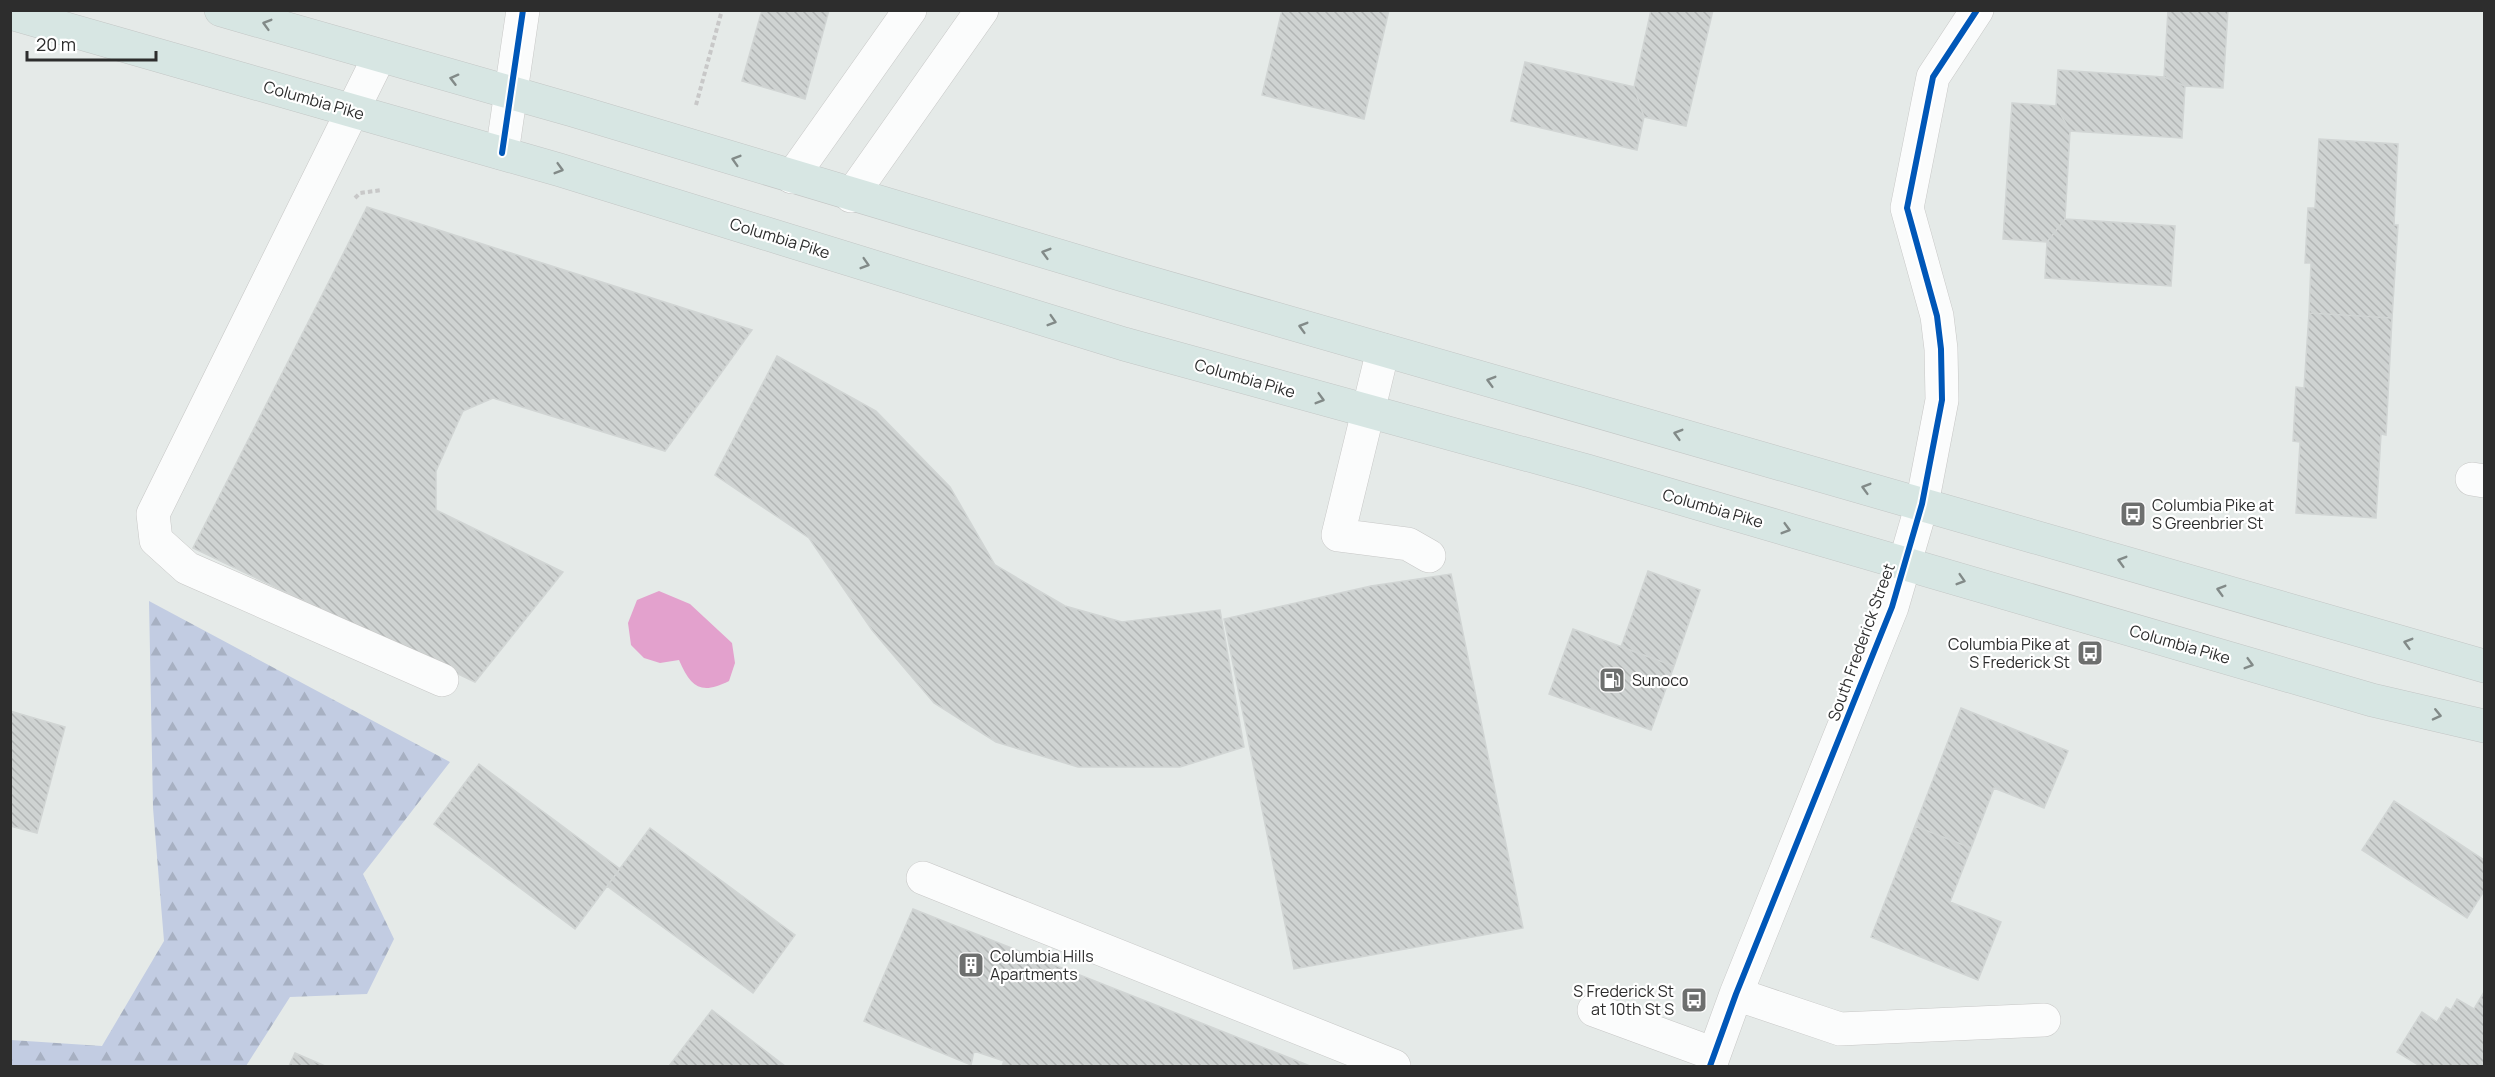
<svg xmlns="http://www.w3.org/2000/svg" width="2495" height="1077" viewBox="0 0 2495 1077" font-family="Manrope,sans-serif">
  <style>
    .forest { fill: url(#forest-firs) }
    .water { fill: #e3a1cd }
    .building { fill: url(#building-back-hatch); stroke: #d1d5d4; stroke-width: 1.5 }
    .lines { fill: none; stroke-linecap: round; stroke-linejoin: round }
    .minor-casing { stroke: #c7c7c6; stroke-width: 34 }
    .major-casing { stroke: #c3c6c5; stroke-width: 34 }
    .path { stroke: #c8c8c8; stroke-width: 4; stroke-dasharray: 4.5 3; stroke-linecap: butt }
    .minor { stroke: #fbfcfc; stroke-width: 33 }
    .major { stroke: #d7e6e3; stroke-width: 33 }
    .cycleway-casing { stroke: #fff; stroke-width: 10 }
    .cycleway { stroke: #0057b8; stroke-width: 6 }
    .oneway { stroke: #828a88 }
    .labels { text-anchor: middle; dominant-baseline: central; stroke-width: 4.5; stroke-linejoin: round; paint-order: stroke }
    .street-label { font-size: 16px; fill: #2d2d2d; stroke: #fff }
    .poi-label { font-size: 16px; fill: #2d2d2d; stroke: #fff; text-anchor: start }
  </style>
  <defs>
    <pattern id="forest-firs" width="22" height="20" patternUnits="userSpaceOnUse" patternTransform="scale(1.5)"><rect width="22" height="20" fill="#c2cce2"/><path d="M5 1l3.5 6h-7zM16 11l3.5 6h-7z" fill="#a7b0c2"/></pattern>
    <pattern id="building-back-hatch" width="6" height="6" patternUnits="userSpaceOnUse" patternTransform="scale(1.5)"><rect width="6" height="6" fill="#cfd3d2"/><path d="M-1 5l2 2M0 0l6 6M5-1l2 2" fill="none" stroke="#b2b5b5"/></pattern>
  </defs>
  <rect width="100%" height="100%" fill="#e5eae8"/>
  <path class="forest" d="M149,601L450,762L363,874L394,939L367,994L290,997L246,1066H11V1040L102,1046L164,941L153,808Z"/>
  <path class="water" d="M659,591L690,604L732,643L735,663L729,681C701,695 691,688 679,660L660,663L644,658L631,645L628,623L637,600Z"/>
  <path class="building" d="M762,10H829L805,99L742,81Z
    M1282,10H1389L1364,119L1262,95Z
    M1651,10H1713L1686,126L1644,117L1634,87Z
    M2168,10H2228L2223,88L2185,86L2164,77Z
    M1525,62L1634,87L1644,117L1637,150L1511,121Z
    M2058,70L2164,77L2185,86L2182,138L2070,131L2056,106Z
    M2012,103L2056,106L2070,131L2065,219L2047,242L2003,239Z
    M2319,139L2398,144L2394,225H2398L2392,318L2309,313L2311,263H2305L2308,208H2315Z
    M367,207L752,330L665,451L493,398L463,411L436,471V510L563,572L475,682L193,548Z
    M2065,219L2175,226L2171,286L2045,278L2047,242Z
    M2309,313L2392,318L2386,435L2381,434L2376,518L2296,513L2300,442L2293,441L2296,387L2304,388Z
    M777,356L876,411L950,487L995,565L1065,606L1122,622L1220,610L1244,747L1180,767H1078L996,742L934,703L872,630L809,538L715,475Z
    M1648,571L1700,590L1674,666L1621,647Z
    M1451,574L1523,928L1294,969L1224,619L1371,586Z
    M1573,629L1674,666L1651,730L1549,694Z
    M1961,708L2068,751L2044,808L1994,788L1971,848L1915,826Z
    M10,711L65,727L37,833L10,826Z
    M479,764L620,869L575,929L434,824Z
    M2394,801L2484,860V891L2467,918L2362,850Z
    M1915,826L1971,848L1950,902L2001,922L1978,980L1871,937Z
    M650,828L795,935L753,993L607,886Z
    M913,909L1310,1066H1002L1004,1061L974,1051L971,1065L864,1021Z
    M2484,992V1066H2420L2397,1052L2422,1012L2437,1022L2446,1007L2451,1010L2457,999L2474,1009Z
    M712,1010L785,1066H669Z
    M295,1053L325,1066H289Z"/>
  <g class="lines">
    <g class="minor-casing">
      <path id="minor" d="M379,57L153,514L156,540L187,568L442,680
        M502,153L523,10
        M792,177L910,10
        M851,196L982,10
        M1383,350L1338,535L1408,544L1429,556
        M2472,479L2484,481
        M923,878L1394,1066
        M1736,994L1840,1029L2044,1020
        M1594,1010L1714,1054
        M1710,1066L1736,994L1892,607L1922,504L1942,400L1941,349L1937,316L1907,208L1933,77L1977,10"/>
    </g>
    <g class="major-casing">
      <path id="major" d="M221,10L572,110L1123,275L2484,666
        M10,13L560,170L1124,344L1587,471L2372,700L2484,726"/>
    </g>
    <path class="path" d="M696,105L722,10
      M355,198L360,193L382,190"/>
    <use href="#minor" class="minor"/>
    <use href="#major" class="major"/>
    <g class="cycleway-casing">
      <path id="cycleway" d="M502,153L523,10
        M1710,1066L1736,994L1892,607L1922,504L1942,400L1941,349L1937,316L1907,208L1933,77L1977,10"/>
    </g>
    <use href="#cycleway" class="cycleway"/>
  </g>
  <defs><path id="oneway-chevron" d="M-2-3.5L2.5 0L-2 3.5" fill="none" stroke-width="1.6" stroke-linecap="round" stroke-linejoin="round" transform="scale(1.5)"/></defs>
  <g class="oneway">
    <use href="#oneway-chevron" transform="translate(267 24) rotate(-164)"/>
    <use href="#oneway-chevron" transform="translate(454 79) rotate(-165)"/>
    <use href="#oneway-chevron" transform="translate(736 160) rotate(-163)"/>
    <use href="#oneway-chevron" transform="translate(559 169) rotate(16)"/>
    <use href="#oneway-chevron" transform="translate(1046 253) rotate(-164)"/>
    <use href="#oneway-chevron" transform="translate(865 264) rotate(17)"/>
    <use href="#oneway-chevron" transform="translate(1052 321) rotate(17)"/>
    <use href="#oneway-chevron" transform="translate(1303 327) rotate(-164)"/>
    <use href="#oneway-chevron" transform="translate(1491 381) rotate(-164)"/>
    <use href="#oneway-chevron" transform="translate(1320 399) rotate(16)"/>
    <use href="#oneway-chevron" transform="translate(1678 434) rotate(-164)"/>
    <use href="#oneway-chevron" transform="translate(1866 488) rotate(-164)"/>
    <use href="#oneway-chevron" transform="translate(1786 529) rotate(16)"/>
    <use href="#oneway-chevron" transform="translate(2122 561) rotate(-164)"/>
    <use href="#oneway-chevron" transform="translate(1961 580) rotate(17)"/>
    <use href="#oneway-chevron" transform="translate(2221 590) rotate(-164)"/>
    <use href="#oneway-chevron" transform="translate(2408 643) rotate(-164)"/>
    <use href="#oneway-chevron" transform="translate(2249 664) rotate(16)"/>
    <use href="#oneway-chevron" transform="translate(2437 715) rotate(13)"/>
  </g>
  <defs>
    <g id="bus-square" transform="scale(1.35)"><rect x="-9" y="-9" width="18" height="18" rx="4" fill="#6d6f6e" stroke="#fff"/><path d="M-5-6H5V4H4V6H2V4H-2V6H-4V4H-5ZM-3.5-4V0h7V-4ZM-3.5 1.2v1.5H-2V1.2ZM2 1.2v1.5H3.5V1.2Z" fill="#fff"/></g>
    <g id="fuel-square" transform="scale(1.35)"><rect x="-9" y="-9" width="18" height="18" rx="4" fill="#6d6f6e" stroke="#fff"/><path d="M-5.5-6h7V0h2V4h1.3V-2.5L3-4.5l.8-.8L6-3V5H2.5V1h-1V6h-7ZM-4.2-4.7v3.2H.2V-4.7Z" fill="#fff"/></g>
    <g id="building-square" transform="scale(1.35)"><rect x="-9" y="-9" width="18" height="18" rx="4" fill="#6d6f6e" stroke="#fff"/><path d="M-4-6H4V6H1V3H-1V6H-4ZM-2.5-4.3h1.7v1.8h-1.7ZM.8-4.3h1.7v1.8H.8ZM-2.5-1h1.7V.8h-1.7ZM.8-1h1.7V.8H.8Z" fill="#fff"/></g>
  </defs>
  <g fill-rule="evenodd">
    <use href="#bus-square" x="2133" y="514"/>
    <use href="#bus-square" x="2090" y="653"/>
    <use href="#fuel-square" x="1612" y="680"/>
    <use href="#building-square" x="971" y="965"/>
    <use href="#bus-square" x="1694" y="1000"/>
  </g>
  <g class="labels">
    <g class="street-label">
      <text transform="translate(314 100) rotate(16)">Columbia Pike</text>
      <text transform="translate(780 238) rotate(17)">Columbia Pike</text>
      <text transform="translate(1245 378) rotate(16)">Columbia Pike</text>
      <text transform="translate(1713 508) rotate(16)">Columbia Pike</text>
      <text transform="translate(1861 642) rotate(-70)">South Frederick Street</text>
      <text transform="translate(2180 644) rotate(16)">Columbia Pike</text>
    </g>
    <g class="poi-label">
      <text x="2152" y="505">Columbia Pike at<tspan x="2152" dy="18">S Greenbrier St</tspan></text>
      <text x="2070" y="644" text-anchor="end">Columbia Pike at<tspan x="2070" dy="18">S Frederick St</tspan></text>
      <text x="1632" y="680">Sunoco</text>
      <text x="990" y="956">Columbia Hills<tspan x="990" dy="18">Apartments</tspan></text>
      <text x="1674" y="991" text-anchor="end">S Frederick St<tspan x="1674" dy="18">at 10th St S</tspan></text>
    </g>
  </g>
  <rect width="2495" height="1077" fill="none" stroke="#2d2d2d" stroke-width="24"/>
  <path d="M27 51v9h129v-9" fill="none" stroke="#2d2d2d" stroke-width="3"/>
  <text x="36" y="51" font-size="18" fill="#2d2d2d" stroke="#ffffff" stroke-width="4.5" paint-order="stroke">20 m</text>
</svg>
